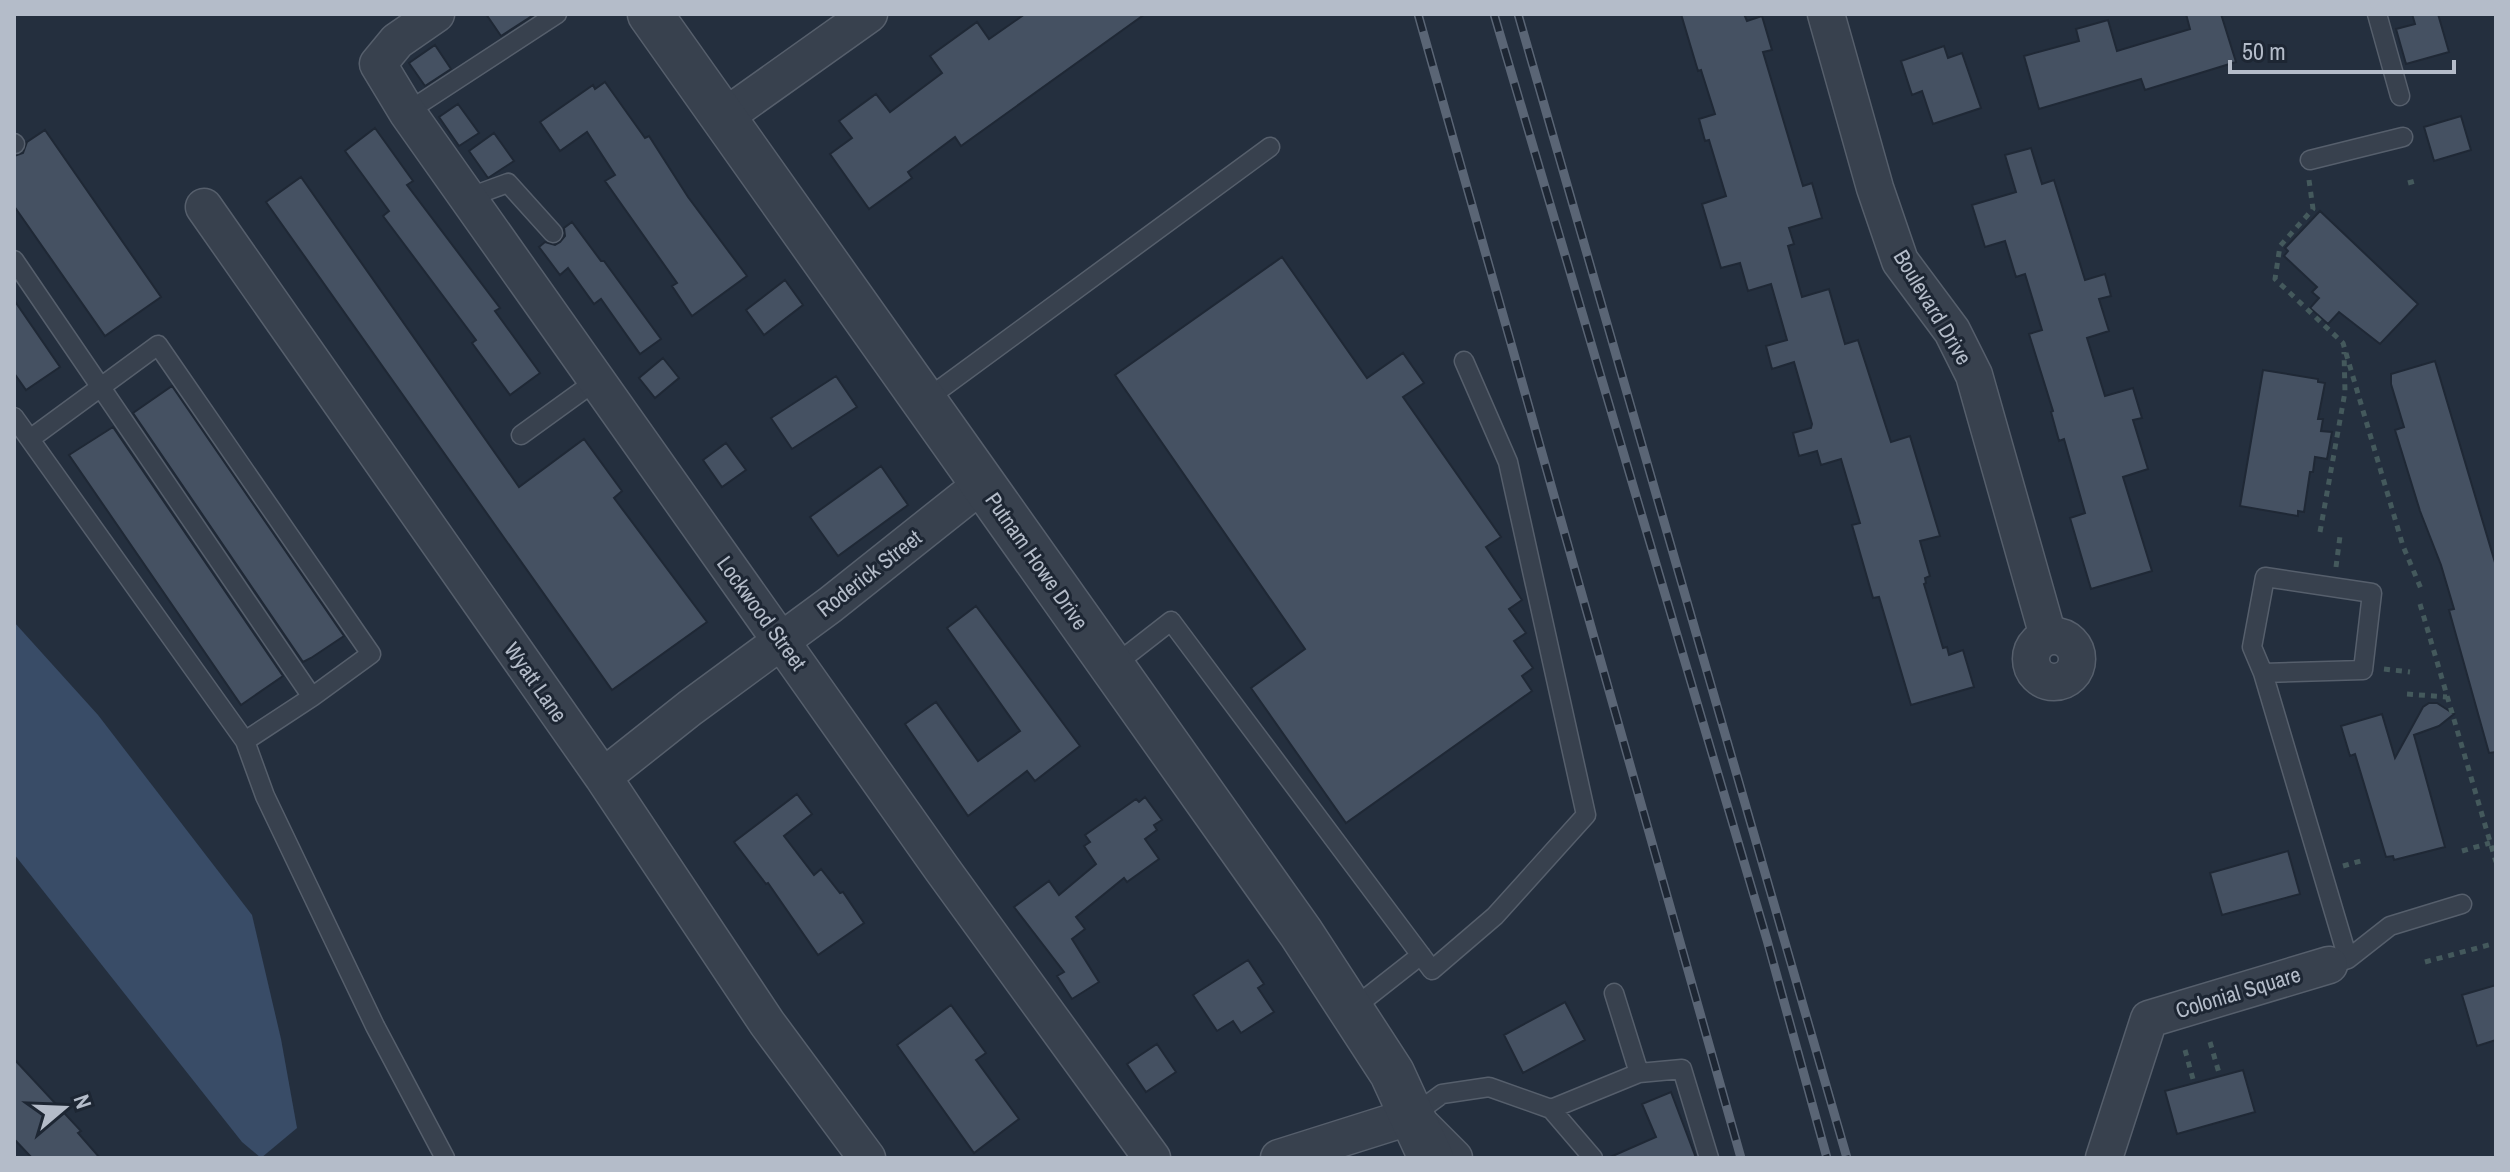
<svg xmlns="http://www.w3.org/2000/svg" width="2510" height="1172" viewBox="0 0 2510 1172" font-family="'Archivo Narrow',sans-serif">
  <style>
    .water { fill: #394c67 }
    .building { fill: #455162; stroke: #1f2835; stroke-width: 2 }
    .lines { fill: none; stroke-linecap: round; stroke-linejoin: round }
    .service-casing { stroke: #565f6c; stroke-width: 21 }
    .minor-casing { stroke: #565f6c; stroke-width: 39 }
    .tertiary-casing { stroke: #565f6c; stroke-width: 47 }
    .path { stroke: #44595c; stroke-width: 5; stroke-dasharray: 6 6; stroke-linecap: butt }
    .service { stroke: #38414e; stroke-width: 18 }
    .minor { stroke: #38414e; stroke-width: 36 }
    .tertiary { stroke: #38414e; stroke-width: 44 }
    .rail-casing { stroke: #5a6575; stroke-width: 9 }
    .rail { stroke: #1d2633; stroke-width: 6; stroke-dasharray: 18; stroke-linecap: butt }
    .labels { text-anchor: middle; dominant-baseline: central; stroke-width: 6; stroke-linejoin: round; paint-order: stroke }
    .street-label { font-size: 22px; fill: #b4bcc9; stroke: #1d2633 }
  </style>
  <rect width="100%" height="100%" fill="#242f3e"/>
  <path class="water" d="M14,622L98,715L252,915L281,1039L297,1128L261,1158L242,1142L14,854Z"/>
  <path class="building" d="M486,14H535L501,36Z
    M1025,14H1145L961,146L955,137L908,172L912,178L869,209L830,154L852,138L839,121L876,94L890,112L942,73L930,56L977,22L989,39Z
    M1681,14H1744L1747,21L1762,16L1772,50L1763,52L1803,186L1812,183L1822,218L1789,228L1794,244L1788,246L1802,297L1829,289L1845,344L1858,340L1891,442L1910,436L1940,536L1920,541L1930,576L1925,578L1926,583L1924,584L1943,648L1947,647L1949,655L1963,650L1974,687L1911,705L1879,597L1873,598L1852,525L1860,523L1841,459L1821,465L1817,451L1799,456L1793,433L1811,428L1812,424L1794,362L1772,369L1766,346L1787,340L1771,284L1748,291L1740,263L1721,268L1702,204L1726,196L1709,140L1705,141L1699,119L1715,114L1701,70L1698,71Z
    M2186,14H2221L2236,62L2145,90L2141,79L2039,109L2024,56L2079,41L2076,29L2108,20L2117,51L2190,29Z
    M2412,14H2438L2449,52L2406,64L2396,29L2415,24Z
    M435,45L451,69L425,86L409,63Z
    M1944,46L1948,58L1962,53L1981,108L1933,124L1922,91L1912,95L1901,61Z
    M605,82L645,138L649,136L688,197L747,276L692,316L672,286L677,283L605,181L615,175L587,132L560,151L540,122L593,85L595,89Z
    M458,104L479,133L459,146L439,117Z
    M2461,116L2471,150L2434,161L2424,127Z
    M375,128L413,181L407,185L500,308L495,311L540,373L510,395L472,343L476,340L383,216L389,211L345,151Z
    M45,130L161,297L105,336L14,206V156L23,153L27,142Z
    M494,133L514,161L488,178L469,151Z
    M2031,148L2042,184L2054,180L2085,280L2105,274L2111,296L2099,299L2109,331L2087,338L2105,396L2133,388L2142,418L2133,420L2148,469L2123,477L2152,571L2091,589L2070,518L2085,513L2064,439L2059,441L2051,412L2053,411L2029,334L2042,330L2025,274L2016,277L2005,241L1985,247L1972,205L2016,192L2005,155Z
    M301,177L519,487L584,439L622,491L614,498L707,622L612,690L266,202Z
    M2320,211L2418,304L2380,344L2339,312L2328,324L2310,308L2319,298L2312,292L2317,287L2284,256L2288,251L2285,248Z
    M572,222L601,261H604L661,339L640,354L601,299L594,304L568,268L560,275L539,247L545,242L555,245L560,242L565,236L564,228Z
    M1282,257L1367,378L1403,353L1424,383L1403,397L1501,537L1486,547L1522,600L1509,609L1526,633L1514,641L1533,668L1522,676L1532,691L1346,823L1251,688L1305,649L1115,375Z
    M785,280L803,305L764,335L746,310Z
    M14,300L60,367L26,390L14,373Z
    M663,358L679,378L655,398L639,378Z
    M2435,361L2496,566V752L2489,753L2449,610L2454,609L2441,565L2420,511L2395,430L2404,427L2391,384V374Z
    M2263,370L2318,379V382L2325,383L2318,419H2323L2321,431L2332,432L2327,459L2315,457L2313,472H2310L2304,512L2298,511V516L2240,506Z
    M836,376L857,407L792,449L771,418Z
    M172,386L344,636L311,658L303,662L133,413Z
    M113,427L283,676L241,705L69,455Z
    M726,443L746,470L722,487L703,460Z
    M881,466L908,505L838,556L810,517Z
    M976,606L1080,746L1035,781L1027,771L968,816L905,724L936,702L978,761L1020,731L947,628Z
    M2429,703H2437L2454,714L2439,726L2414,735L2445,847L2394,860L2393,856L2386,857L2355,754L2350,756L2341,726L2382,714L2395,758L2423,707Z
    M797,794L812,814L784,836L814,875L821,869L840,893L843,892L864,923L818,955L768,883L766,884L734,842Z
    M1145,797L1162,820L1154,825L1157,830L1145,839L1159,859L1127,882L1124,878L1076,917L1085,929L1072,939L1099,982L1072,999L1057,976L1064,972L1014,907L1049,881L1059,895L1096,864L1084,846L1090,842L1085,835L1136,799L1139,802Z
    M2288,851L2300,894L2222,915L2210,873Z
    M1248,960L1264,984L1258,988L1274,1012L1241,1033L1233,1021L1217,1031L1193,995Z
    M2496,985V1040L2477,1046L2462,995Z
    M1565,1002L1585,1040L1523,1073L1504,1035Z
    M951,1005L986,1053L976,1060L1019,1119L974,1153L897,1045Z
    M1157,1044L1176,1072L1146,1092L1127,1064Z
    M14,1059L81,1131L78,1133L100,1158H32L14,1139Z
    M2243,1070L2255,1112L2177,1134L2165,1091Z
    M1671,1092L1696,1158H1608L1656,1137L1642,1104Z"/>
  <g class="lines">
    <g class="service-casing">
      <path id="service" d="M2377,14L2400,96
        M407,112L557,14
        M14,143L15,144
        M2310,160L2403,137
        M467,198L508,183L553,233
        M14,260L312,697L245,741
        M924,401L1270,147
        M14,417L245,741L265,796L375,1026L445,1158
        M521,435L597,380
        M30,439L158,345L371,654L312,697
        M1112,667L1171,621L1432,970L1495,916L1586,815L1508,462L1464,361
        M2263,673L2252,647L2265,577L2372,593L2363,670L2263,673L2348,959
        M2339,962L2348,959L2390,926L2462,904
        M1351,1010L1421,955
        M1639,1073L1682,1069L1709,1158
        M1551,1109L1639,1073L1614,993
        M1412,1116L1442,1094L1489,1087L1551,1109L1593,1158"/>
    </g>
    <g class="minor-casing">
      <path id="minor" d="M436,14L397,41L378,64L407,112L942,869L1152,1158
        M1826,14L1875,188L1900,261L1952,331L1974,375L2048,636
        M723,118L869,14
        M204,207L603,777L767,1023L867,1158
        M2031 659a23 23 0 1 1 46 0a23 23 0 1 1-46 0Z
        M603,777L690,708L830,605L982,484
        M1279,1158L1412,1116L1454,1158
        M2104,1158L2149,1019L2329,965"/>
    </g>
    <g class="tertiary-casing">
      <path id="tertiary" d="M650,14L1301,933L1392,1073L1431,1158"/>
    </g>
    <path class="path" d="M2309,180L2313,209L2280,246L2275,279L2343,343L2403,546L2422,591
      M2408,183L2419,180
      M2320,532L2345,392L2344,352
      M2336,567L2340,536
      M2420,604L2496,862
      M2384,669L2410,672
      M2407,694L2447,697
      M2462,851L2490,843
      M2343,866L2364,860
      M2425,962L2496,943
      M2210,1042L2219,1073
      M2185,1050L2193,1079"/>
    <use href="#service" class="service"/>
    <use href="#minor" class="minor"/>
    <use href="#tertiary" class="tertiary"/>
    <g class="rail-casing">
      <path id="rail" d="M1418,14L1741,1158
        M1494,14L1767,940L1827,1158
        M1518,14L1847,1158"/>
    </g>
    <use href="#rail" class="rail"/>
  </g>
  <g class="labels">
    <g class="street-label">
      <text transform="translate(1933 307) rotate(59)">Boulevard Drive</text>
      <text transform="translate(1037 561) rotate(55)">Putnam Howe Drive</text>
      <text transform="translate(869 573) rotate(-38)">Roderick Street</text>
      <text transform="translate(762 613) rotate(54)">Lockwood Street</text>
      <text transform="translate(536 682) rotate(55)">Wyatt Lane</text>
      <text transform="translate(2238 992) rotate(-17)">Colonial Square</text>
    </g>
  </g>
  <rect width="2510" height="1172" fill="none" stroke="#b4bcc9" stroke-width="32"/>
  <g transform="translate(64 1108) rotate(71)" stroke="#1d2633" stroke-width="6" paint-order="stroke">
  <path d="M0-6L14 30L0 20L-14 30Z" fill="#b4bcc9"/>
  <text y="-12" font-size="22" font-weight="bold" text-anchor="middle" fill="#b4bcc9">N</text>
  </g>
  <path d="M2230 60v12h224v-12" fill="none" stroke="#b4bcc9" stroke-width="4"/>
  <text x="2242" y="60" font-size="24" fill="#b4bcc9" stroke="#1d2633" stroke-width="6" paint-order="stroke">50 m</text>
</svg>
